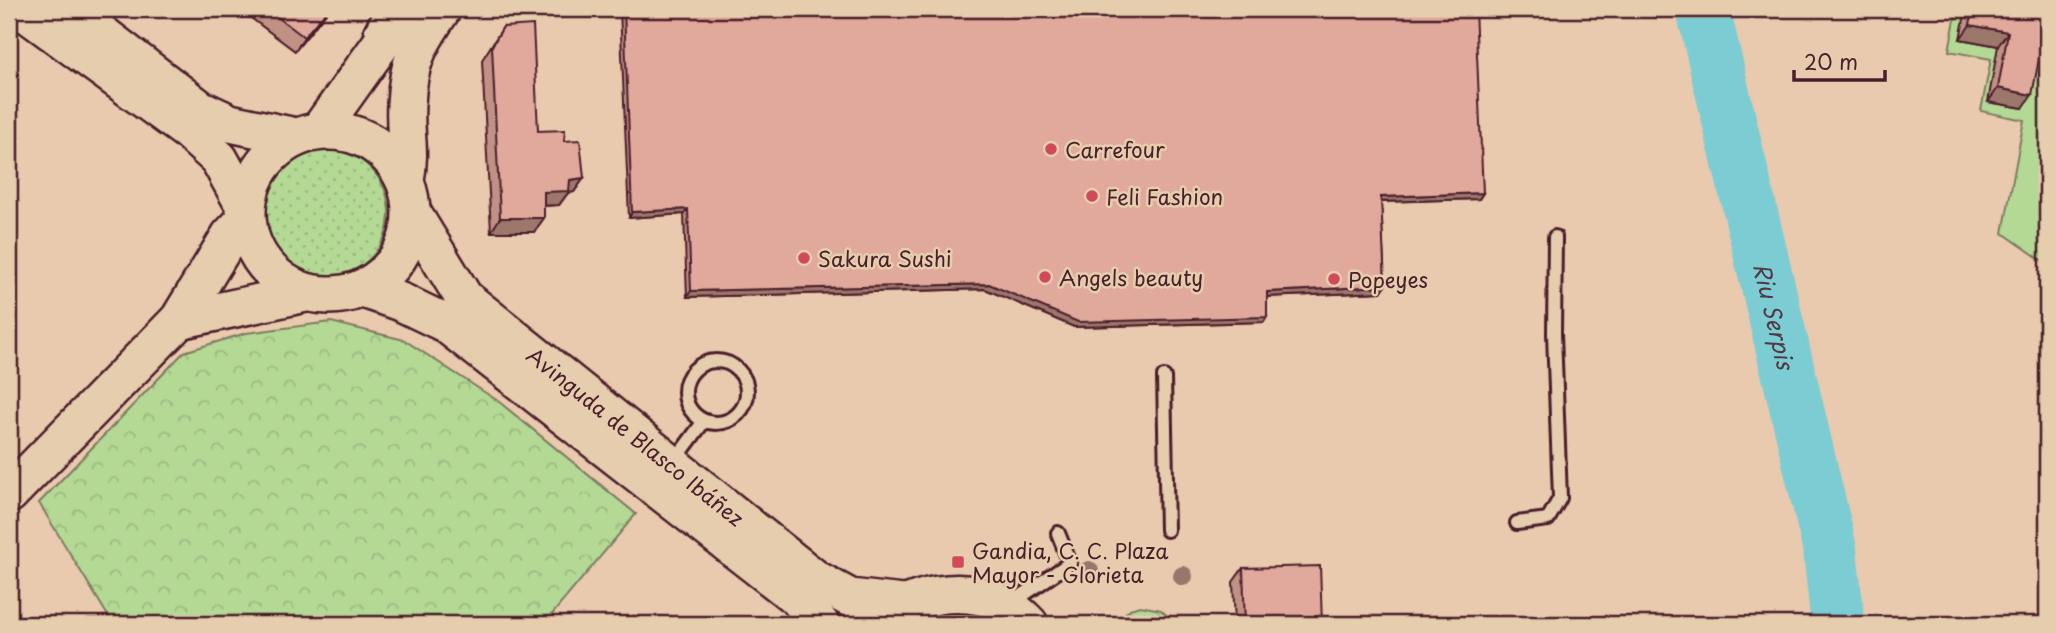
<svg xmlns="http://www.w3.org/2000/svg" width="2056" height="633" viewBox="0 0 2056 633" font-family="'Playpen Sans',sans-serif">
  <style>
    .grass { fill: #b3d995; stroke: #7e7c60; stroke-width: 2 }
    .forest { fill: url(#forest-crowns); stroke: #7e7c60; stroke-width: 2 }
    .garden { fill: url(#garden-dots); stroke: #7e7c60; stroke-width: 2 }
    .lines { fill: none; stroke-linecap: round; stroke-linejoin: round }
    .river { stroke: #7bccd4; stroke-width: 54 }
    .lane-casing { stroke: #4a1f2b; stroke-width: 18 }
    .secondary-casing { stroke: #4a1f2b; stroke-width: 42 }
    .lane { stroke: #e5cdae; stroke-width: 12 }
    .secondary { stroke: #e5cdae; stroke-width: 37 }
    .tree { fill: #97766c }
    .wall { fill: #c19185; stroke: #4a1f2b; stroke-width: 2 }
    .shaded-wall { fill: #9d766c; stroke: #4a1f2b; stroke-width: 2 }
    .building { fill: #e0a99b; stroke: #4a1f2b; stroke-width: 2 }
    .poi-dot { fill: #d1495b; stroke: #e5cdae; stroke-width: 2.5 }
    .labels { text-anchor: middle; dominant-baseline: central; stroke-width: 5; stroke-linejoin: round; paint-order: stroke }
    .poi-label { font-size: 21px; fill: #4a1f2b; stroke: #e5cdae; text-anchor: start }
    .street-label { font-size: 21px; fill: #4a1f2b; stroke: #e5cdae }
    .water-label { font-size: 23px; font-style: italic; fill: #513944; stroke: #e5cdae }
  </style>
  <defs>
    <pattern id="forest-crowns" width="20" height="18" patternUnits="userSpaceOnUse" patternTransform="scale(1.75)"><rect width="20" height="18" fill="#b3d995"/><path d="M2 6a3 3 0 1 1 6 0M12 15a3 3 0 1 1 6 0" fill="none" stroke="#9bba81"/></pattern>
    <pattern id="garden-dots" width="8" height="8" patternUnits="userSpaceOnUse" patternTransform="scale(1.75)"><rect width="8" height="8" fill="#b3d995"/><path d="M2 2h.1M6 6h.1" fill="none" stroke="#9bba81" stroke-width="1.8" stroke-linecap="round"/></pattern>
  </defs>
  <rect width="100%" height="100%" fill="#e9caae"/>
  <filter id="ink" filterUnits="userSpaceOnUse"><feTurbulence type="fractalNoise" baseFrequency=".0143" numOctaves="2"/><feDisplacementMap in="SourceGraphic" scale="14" xChannelSelector="R" yChannelSelector="G"/><feConvolveMatrix kernelMatrix="1 2 1 2 8 2 1 2 1" color-interpolation-filters="sRGB"/></filter>
  <g filter="url(#ink)">
    <path class="grass" d="M1957,9H2047V264L2003,233L2024,120L1981,111L1991,59L1949,51Z"/>
    <path class="forest" d="M331,322L404,340L498,401L636,514L544,624H113L39,503L184,352L246,333Z"/>
    <path class="garden" d="M261 213a64 64 0 1 1 128 0a64 64 0 1 1-128 0Z
      M1140,606L1161,610L1176,624H1115L1130,609Z
      M958,617L986,624H920L930,619Z"/>
    <g class="lines">
      <path class="river" id="s1" d="M1703,9L1830,550L1838,624"/>
      <g class="lane-casing">
        <path id="lane" d="M371,30L382,9
          M685 392a31 31 0 1 1 62 0a31 31 0 1 1-62 0Z
          M1164,377L1167,530
          M673,463L704,421
          M1517,523L1548,519L1560,498L1554,334L1555,237
          M1010,604L1070,563L1058,533"/>
      </g>
      <g class="secondary-casing">
        <g id="secondary">
          <path d="M21,9L188,131L219,159L245,206"/>
          <path d="M69,9L200,109L230,123L296,137"/>
          <circle cx="329" cy="213" r="82"/>
          <path d="M319,131L406,9"/>
          <path d="M405,180C411,150 404,133 406,104C408,61 419,43 442,9"/>
          <path id="s2" d="M412,213L464,298L737,517L815,579L850,598L903,604"/>
          <path d="M363,289L401,302L445,323L799,599L820,624"/>
          <path d="M179,320L306,293"/>
          <path d="M9,494L179,320L230,236L246,219"/>
          <path d="M884,617C926,587 991,582 1029,624"/>
        </g>
      </g>
      <use href="#lane" class="lane"/>
      <use href="#secondary" class="secondary"/>
    </g>
    <g class="tree">
      <circle cx="1089" cy="571" r="10"/>
      <circle cx="1183" cy="576" r="10"/>
    </g>
    <path class="wall" d="M239,9H329L295,51Z
      M620,9H1375V11L1483,193L1479,199L1381,202L1385,286L1381,292L1267,297L1264,322L1074,327L985,289L687,297L684,214L629,218Z
      M1966,9H2047L2023,108L1988,102L1998,46L1960,39Z
      M503,27L538,131L564,141L584,178L574,192L568,193L559,205L544,206V218L534,232H491L482,60Z
      M1243,568L1322,624H1235L1233,582Z"/>
    <path class="shaded-wall" d="M328,9H329L295,51L304,37Z
      M1970,25L2008,32L1998,46L1960,39Z
      M1998,88L2032,95L2023,108L1988,102Z
      M584,178L574,192L568,193L559,205L534,206L544,192L570,180Z
      M1483,193L1479,199L1377,202L1381,197Z
      M688,209L684,214L629,218L632,212Z
      M500,218H544L534,232H491Z
      M989,284L1267,317L1264,322L1074,327L985,289L687,297L691,291Z
      M1385,286L1381,292L1264,297L1267,292Z"/>
    <path class="building" d="M267,9H328L304,37Z
      M624,9H1375V11L1475,9L1483,193L1381,197L1385,286L1267,292V317L1078,322L989,284L691,291L688,209L632,212Z
      M1973,9H2047V18L2032,95L1998,88L2008,32L1970,25Z
      M533,25L538,131L565,130L564,141L580,140L584,178L570,180L569,191L544,192V218H500L492,46L503,27Z
      M1320,566L1322,624H1245L1243,568Z
      M634,616L644,624H627Z"/>
  </g>
  <g class="poi-dot">
    <circle cx="1051" cy="149" r="7"/>
    <circle cx="1092" cy="196" r="7"/>
    <circle cx="804" cy="258" r="7"/>
    <circle cx="1045" cy="277" r="7"/>
    <circle cx="1334" cy="279" r="7"/>
    <rect x="951" y="555" width="14" height="14" rx="3.5"/>
  </g>
  <g class="labels">
    <g class="poi-label">
      <text x="1065" y="149">Carrefour</text>
      <text x="1106" y="196">Feli Fashion</text>
      <text x="818" y="258">Sakura Sushi</text>
      <text x="1059" y="277">Angels beauty</text>
      <text x="1348" y="279">Popeyes</text>
      <text x="972" y="550">Gandia, C. C. Plaza<tspan x="972" dy="24">Mayor - Glorieta</tspan></text>
    </g>
    <g class="street-label">
      <text stroke="none"><textPath href="#s2" startOffset="320">Avinguda de Blasco Ibáñez</textPath></text>
    </g>
    <g class="water-label">
      <text stroke="none"><textPath href="#s1" startOffset="315">Riu Serpis</textPath></text>
    </g>
  </g>
  <rect width="2056" height="633" fill="none" stroke="#e5cdae" stroke-width="35"/>
  <rect x="18" y="18" width="2021" height="598" fill="none" stroke="#4a1f2b" stroke-width="2.5" filter="url(#ink)"/>
  <path d="M1794 70v10h91v-10" fill="none" stroke="#4a1f2b" stroke-width="3.5"/>
  <text x="1804" y="70" font-size="21" fill="#4a1f2b" stroke="#e5cdae" stroke-width="5" paint-order="stroke">20 m</text>
</svg>
